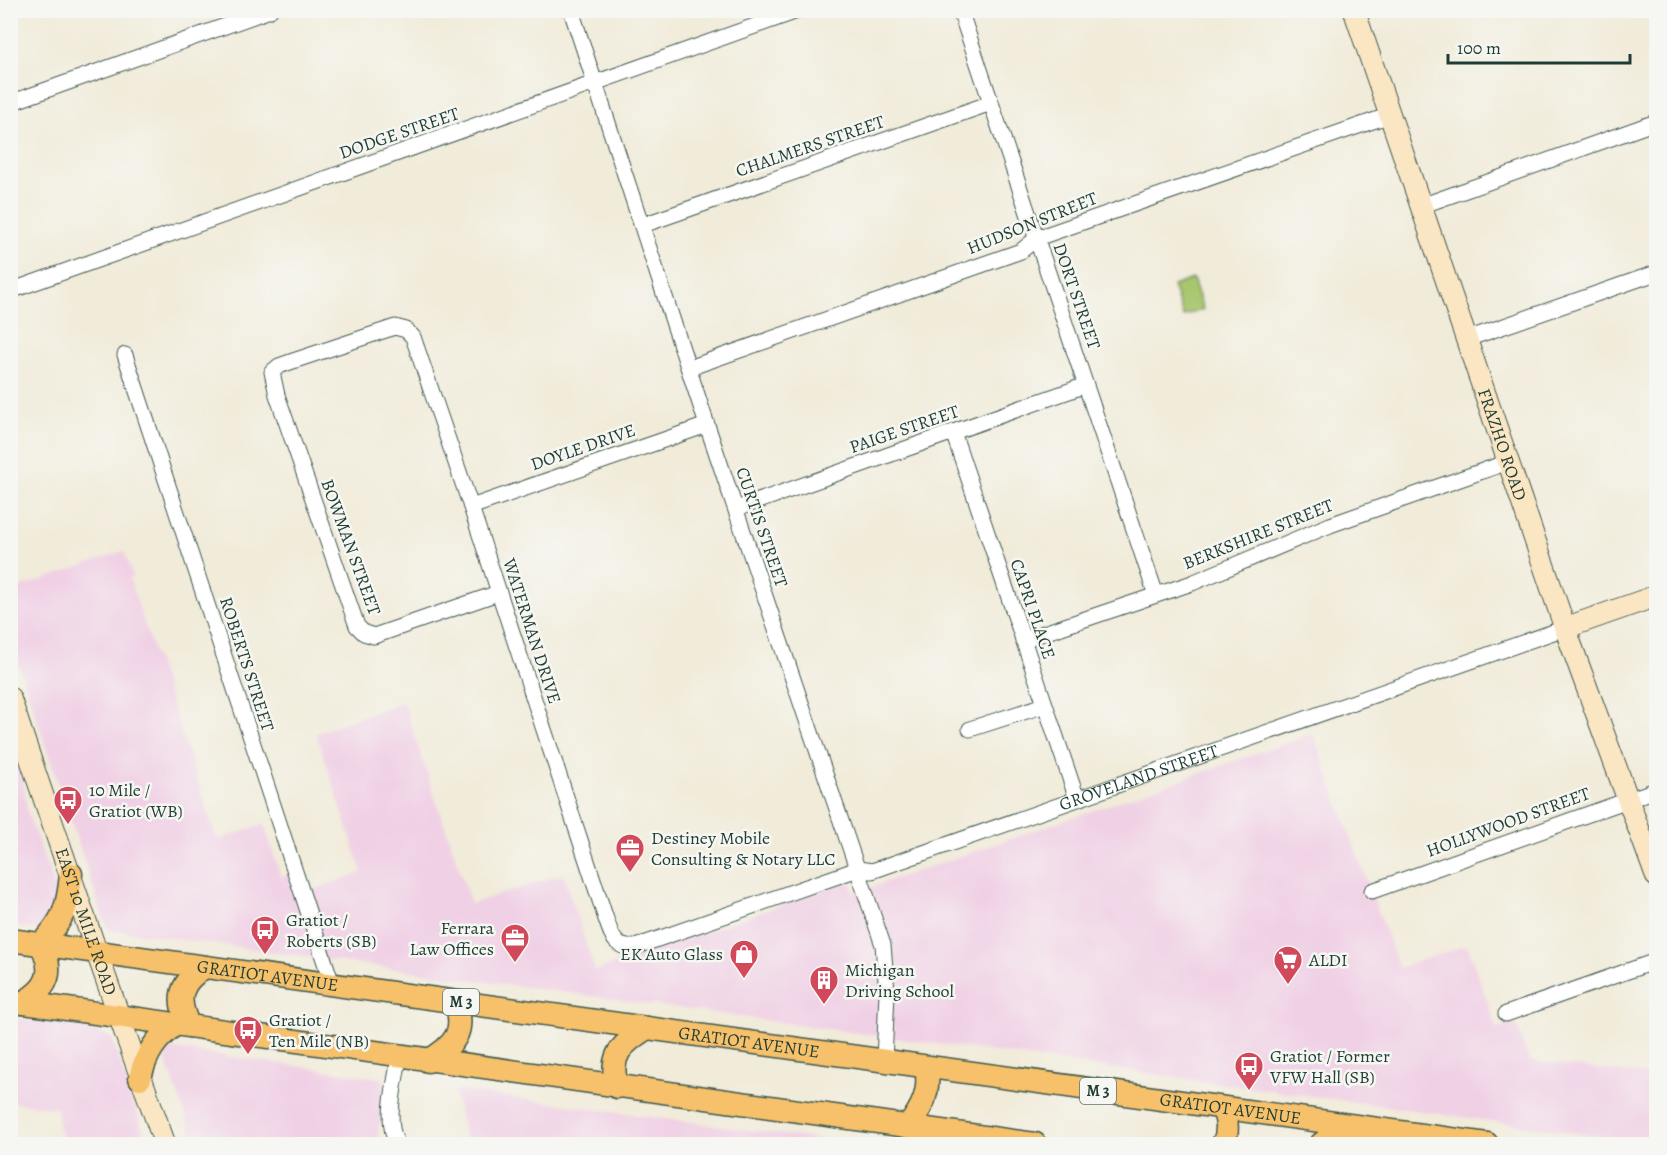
<svg xmlns="http://www.w3.org/2000/svg" width="1667" height="1155" viewBox="0 0 1667 1155" font-family="Alegreya,serif">
  <style>
    .built { fill: #f0d0e5 }
    .green { fill: #a8c66e; stroke: #648251; stroke-width: 1.5 }
    .lines { fill: none; stroke-linecap: round; stroke-linejoin: round }
    .street-casing { stroke: #3e574d; stroke-width: 17 }
    .secondary-casing { stroke: #3e574d; stroke-width: 23 }
    .primary-casing { stroke: #3e574d; stroke-width: 25 }
    .street { stroke: #fff; stroke-width: 15 }
    .secondary { stroke: #fbe6c4; stroke-width: 21 }
    .primary { stroke: #f6c16b; stroke-width: 22 }
    .labels { text-anchor: middle; dominant-baseline: central; stroke-width: 5; stroke-linejoin: round; paint-order: stroke }
    .shield { fill: #f6f6f2; stroke: #60746d; stroke-width: 1.5 }
    .shield-label { font-size: 16px; font-weight: bold; fill: #1f3d34 }
    .street-label { font-size: 18px; fill: #1f3d34; stroke: #f6f6f2 }
    .poi-label { font-size: 18px; fill: #1f3d34; stroke: #f6f6f2; text-anchor: start }
  </style>
  <rect width="100%" height="100%" fill="#f6f6f2"/>
  <filter id="ink" filterUnits="userSpaceOnUse"><feTurbulence type="fractalNoise" baseFrequency=".0167" numOctaves="2"/><feDisplacementMap in="SourceGraphic" scale="12" xChannelSelector="R" yChannelSelector="G"/><feConvolveMatrix kernelMatrix="1 2 1 2 8 2 1 2 1" color-interpolation-filters="sRGB"/></filter>
  <filter id="wash" filterUnits="userSpaceOnUse"><feTurbulence type="fractalNoise" baseFrequency=".008" numOctaves="4" result="noise"/><feDisplacementMap in="SourceGraphic" scale="24" xChannelSelector="R" yChannelSelector="G"/><feGaussianBlur stdDeviation="1.35" result="paint"/><feColorMatrix in="noise" values="0 0 0 0 0 0 0 0 0 0 0 0 0 0 0 0 0 1.4 0 .05"/><feComposite in="paint" operator="in"/></filter>
  <g filter="url(#wash)">
    <rect width="100%" height="100%" fill="#f1ebd9"/>
    <path class="built" d="M124,551L133,576L129,578L217,840L264,824L281,877L303,870L310,891L362,872L316,733L403,702L471,904L563,874L595,971L849,881L854,893L1313,734L1399,968L1467,945L1497,1029L1516,1023L1529,1061L1656,1076V1144L107,929L11,642L10,591Z
      M10,734L22,769L27,811L51,876L60,907L40,930L11,925Z
      M11,1018L94,1029L112,1039L148,1144H65L58,1126V1109L11,1102Z
      M161,1047L385,1079L377,1144H196Z
      M454,1090L851,1144H467Z"/>
    <path class="green" d="M1193,279L1203,309L1183,316L1173,286Z"/>
  </g>
  <g filter="url(#ink)">
    <g class="lines">
      <g class="street-casing">
        <g id="street">
          <path d="M571,10L707,425L883,945L887,992L884,1062"/>
          <path d="M960,10L1156,595"/>
          <path d="M10,103L270,10"/>
          <path d="M1421,206L1656,122"/>
          <path d="M643,225L991,103"/>
          <path d="M10,291L800,10"/>
          <path d="M1467,339L1656,273"/>
          <path d="M125,355L332,984"/>
          <path d="M689,368L1021,251L1037,238L1390,115"/>
          <path d="M953,432L1077,799"/>
          <path d="M471,507L707,425"/>
          <path d="M736,509L1086,385"/>
          <path id="s1" d="M498,593L374,636L364,633L357,626L277,395L272,372L279,366L293,361L395,327L406,330L413,337L471,507L606,919C612,936 614,949 635,947L858,869L872,871L1565,628"/>
          <path d="M1023,640L1192,583L1330,525L1508,462"/>
          <path d="M970,729L1045,705"/>
          <path d="M1372,891L1656,790"/>
          <path d="M1506,1014L1656,961"/>
          <path d="M397,1144C384,1118 396,1084 399,1056"/>
        </g>
      </g>
      <g class="secondary-casing">
        <g id="secondary">
          <path id="s2" d="M1354,10L1565,628L1656,876"/>
          <path d="M1565,628L1656,596"/>
          <path id="s3" d="M10,698C60,847 111,996 165,1144"/>
        </g>
      </g>
      <g class="primary-casing">
        <g id="primary">
          <path id="s4" d="M10,940L1487,1144"/>
          <path d="M41,944C64,920 68,907 71,874"/>
          <path d="M10,1001L1035,1144"/>
          <path d="M22,1003C49,988 55,972 41,944"/>
          <path d="M189,1026C176,999 179,983 205,967"/>
          <path d="M428,1061C454,1046 467,1031 455,1002"/>
          <path d="M140,1078C146,1054 155,1039 176,1024"/>
          <path d="M617,1087C608,1055 622,1044 647,1028"/>
          <path d="M1222,1108C1228,1121 1229,1132 1223,1144"/>
          <path d="M908,1127C922,1108 931,1092 926,1067"/>
          <path d="M1321,1144L1345,1125"/>
        </g>
      </g>
      <use href="#street" class="street"/>
      <use href="#secondary" class="secondary"/>
      <use href="#primary" class="primary"/>
    </g>
  </g>
  <defs>
    <g id="bus-pin" transform="scale(1.5)"><path d="M0 17L-7.5 6A9.5 9.5 0 1 1 7.5 6Z" fill="#d1495b" stroke="#f6f6f2"/><path d="M-5-6H5V4H4V6H2V4H-2V6H-4V4H-5ZM-3.5-4V0h7V-4ZM-3.5 1.2v1.5H-2V1.2ZM2 1.2v1.5H3.5V1.2Z" fill="#fff"/></g>
    <g id="office-pin" transform="scale(1.5)"><path d="M0 17L-7.5 6A9.5 9.5 0 1 1 7.5 6Z" fill="#d1495b" stroke="#f6f6f2"/><path d="M-6-3h4V-5.5h4V-3h4V5H-6ZM-1-4.5V-3h2v-1.5ZM-6 0V1H6V0Z" fill="#fff"/></g>
    <g id="shop-pin" transform="scale(1.5)"><path d="M0 17L-7.5 6A9.5 9.5 0 1 1 7.5 6Z" fill="#d1495b" stroke="#f6f6f2"/><path d="M-5-2.5h2.3a2.7 3.5 0 0 1 5.4 0H5L5.5 6h-11ZM-1.5-2.5h3a1.5 2.3 0 0 0-3 0Z" fill="#fff"/></g>
    <g id="supermarket-pin" transform="scale(1.5)"><path d="M0 17L-7.5 6A9.5 9.5 0 1 1 7.5 6Z" fill="#d1495b" stroke="#f6f6f2"/><path d="M-6-5.5h2.5l.6 2H6L4.5 2H-2.5L-4.4-4H-6ZM-1.5 3.2a1.3 1.3 0 1 0 .1 0ZM3 3.2a1.3 1.3 0 1 0 .1 0Z" fill="#fff"/></g>
    <g id="building-pin" transform="scale(1.5)"><path d="M0 17L-7.5 6A9.5 9.5 0 1 1 7.5 6Z" fill="#d1495b" stroke="#f6f6f2"/><path d="M-4-6H4V6H1V3H-1V6H-4ZM-2.5-4.3h1.7v1.8h-1.7ZM.8-4.3h1.7v1.8H.8ZM-2.5-1h1.7V.8h-1.7ZM.8-1h1.7V.8H.8Z" fill="#fff"/></g>
  </defs>
  <g fill-rule="evenodd">
    <use href="#bus-pin" x="68" y="800"/>
    <use href="#office-pin" x="630" y="848"/>
    <use href="#bus-pin" x="265" y="930"/>
    <use href="#office-pin" x="515" y="938"/>
    <use href="#shop-pin" x="744" y="954"/>
    <use href="#supermarket-pin" x="1288" y="960"/>
    <use href="#building-pin" x="824" y="980"/>
    <use href="#bus-pin" x="248" y="1030"/>
    <use href="#bus-pin" x="1249" y="1066"/>
  </g>
  <g class="labels">
    <g class="shield">
      <rect x="443" y="989" width="36" height="26" rx="4.5"/>
      <rect x="1080" y="1078" width="36" height="26" rx="4.5"/>
    </g>
    <g class="shield-label">
      <text x="461" y="1002">M 3</text>
      <text x="1098" y="1091">M 3</text>
    </g>
    <g class="street-label">
      <text transform="translate(399 133) rotate(-19)">DODGE STREET</text>
      <text transform="translate(810 146) rotate(-19)">CHALMERS STREET</text>
      <text transform="translate(1032 223) rotate(-22)">HUDSON STREET</text>
      <text transform="translate(1077 296) rotate(71)">DORT STREET</text>
      <text transform="translate(904 429) rotate(-19)">PAIGE STREET</text>
      <text stroke="none"><textPath href="#s2" startOffset="459">FRAZHO ROAD</textPath></text>
      <text transform="translate(583 447) rotate(-19)">DOYLE DRIVE</text>
      <text transform="translate(762 527) rotate(71)">CURTIS STREET</text>
      <text transform="translate(1258 534) rotate(-22)">BERKSHIRE STREET</text>
      <text transform="translate(351 547) rotate(70)">BOWMAN STREET</text>
      <text transform="translate(1033 609) rotate(71)">CAPRI PLACE</text>
      <text transform="translate(532 631) rotate(72)">WATERMAN DRIVE</text>
      <text transform="translate(247 664) rotate(72)">ROBERTS STREET</text>
      <text stroke="none"><textPath href="#s1" startOffset="1764">GROVELAND STREET</textPath></text>
      <text transform="translate(1508 822) rotate(-20)">HOLLYWOOD STREET</text>
      <text stroke="none"><textPath href="#s3" startOffset="236">EAST 10 MILE ROAD</textPath></text>
      <text stroke="none"><textPath href="#s4" startOffset="260">GRATIOT AVENUE</textPath></text>
      <text stroke="none"><textPath href="#s4" startOffset="746">GRATIOT AVENUE</textPath></text>
      <text stroke="none"><textPath href="#s4" startOffset="1232">GRATIOT AVENUE</textPath></text>
    </g>
    <g class="poi-label">
      <text x="89" y="790">10 Mile /<tspan x="89" dy="21">Gratiot (WB)</tspan></text>
      <text x="651" y="838">Destiney Mobile<tspan x="651" dy="21">Consulting &amp; Notary LLC</tspan></text>
      <text x="286" y="920">Gratiot /<tspan x="286" dy="21">Roberts (SB)</tspan></text>
      <text x="494" y="928" text-anchor="end">Ferrara<tspan x="494" dy="21">Law Offices</tspan></text>
      <text x="723" y="954" text-anchor="end">EK Auto Glass</text>
      <text x="1309" y="960">ALDI</text>
      <text x="845" y="970">Michigan<tspan x="845" dy="21">Driving School</tspan></text>
      <text x="269" y="1020">Gratiot /<tspan x="269" dy="21">Ten Mile (NB)</tspan></text>
      <text x="1270" y="1056">Gratiot / Former<tspan x="1270" dy="21">VFW Hall (SB)</tspan></text>
    </g>
  </g>
  <rect width="1667" height="1155" fill="none" stroke="#f6f6f2" stroke-width="36"/>
  <path d="M1448 54v9h182v-9" fill="none" stroke="#1f3d34" stroke-width="3"/>
  <text x="1457" y="54" font-size="18" fill="#1f3d34" stroke="#f6f6f2" stroke-width="4.5" paint-order="stroke">100 m</text>
</svg>
